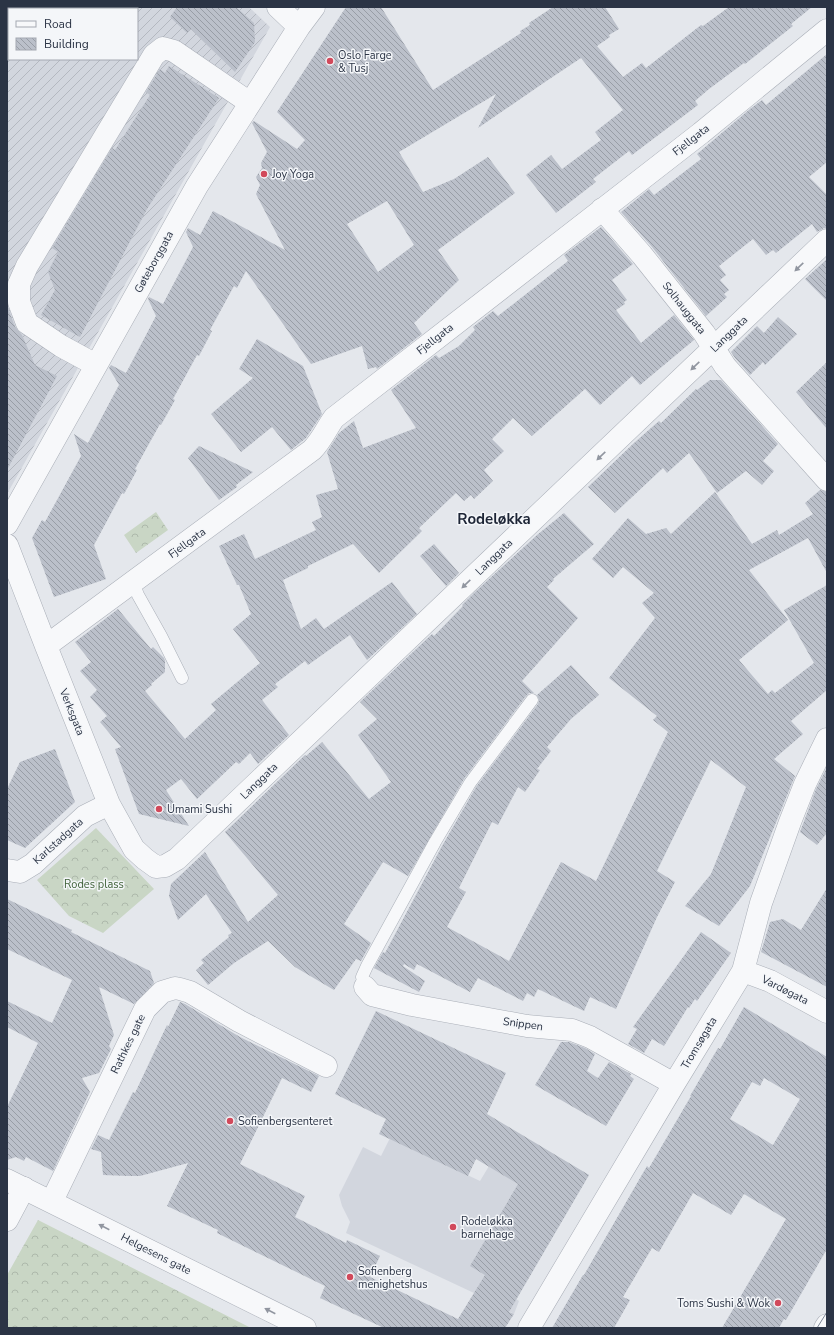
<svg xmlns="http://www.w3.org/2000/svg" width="834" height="1335" viewBox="0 0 834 1335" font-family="'Nunito Sans',sans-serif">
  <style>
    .built { fill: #d2d6de }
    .industrial { fill: url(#industrial-furrows); fill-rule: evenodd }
    .forest { fill: url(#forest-crowns) }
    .building { fill: url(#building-back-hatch); fill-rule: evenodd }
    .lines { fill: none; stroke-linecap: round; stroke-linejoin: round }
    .service-casing { stroke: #a9aeb7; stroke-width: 13 }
    .minor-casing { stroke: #a9aeb7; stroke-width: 23 }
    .tertiary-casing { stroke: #a9aeb7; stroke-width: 23 }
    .service { stroke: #f7f8fa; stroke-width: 12 }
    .minor { stroke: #f7f8fa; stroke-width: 22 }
    .tertiary { stroke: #f7f8fa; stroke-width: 22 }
    .tram { stroke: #7d8696; stroke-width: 1 }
    .oneway { fill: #9196a0 }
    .poi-dot { fill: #d1495b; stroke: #f4f6f9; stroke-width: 1.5 }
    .labels { text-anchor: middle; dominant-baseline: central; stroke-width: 3; stroke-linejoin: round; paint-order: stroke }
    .poi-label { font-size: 11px; fill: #2b3445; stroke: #f4f6f9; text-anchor: start }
    .street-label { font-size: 11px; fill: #2b3445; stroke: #f4f6f9 }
    .park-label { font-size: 11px; fill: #3f6138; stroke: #f4f6f9 }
    .district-label { font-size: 15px; font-weight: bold; fill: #1d2536; stroke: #f4f6f9 }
  </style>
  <defs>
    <pattern id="industrial-furrows" width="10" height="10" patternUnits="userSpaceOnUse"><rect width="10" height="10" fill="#d2d6de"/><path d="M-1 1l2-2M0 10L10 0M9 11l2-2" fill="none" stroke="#b4b8c0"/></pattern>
    <pattern id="forest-crowns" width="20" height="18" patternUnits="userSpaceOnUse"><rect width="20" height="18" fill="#c9d6c5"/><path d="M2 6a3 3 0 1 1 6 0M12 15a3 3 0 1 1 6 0" fill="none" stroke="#adb8ab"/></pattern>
    <pattern id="building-back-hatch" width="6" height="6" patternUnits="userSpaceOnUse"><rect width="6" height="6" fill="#bbc0ca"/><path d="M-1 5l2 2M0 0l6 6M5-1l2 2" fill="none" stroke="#989da6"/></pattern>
  </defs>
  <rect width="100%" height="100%" fill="#e4e7ec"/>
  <path class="built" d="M390,1138L480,1181L489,1166L492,1168L541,1147L589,1175L516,1299L519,1301L514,1314L474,1293L346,1233L350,1222L342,1206L339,1195L363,1147L381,1156Z"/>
  <path class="industrial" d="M7,7H249L270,27L7,494ZM9,9H137V59H9Z"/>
  <path class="forest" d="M156,512L168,530L136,553L124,535Z
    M96,828L154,889L103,933L69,916L37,880Z
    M38,1220L251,1328H7V1275Z"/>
  <path class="building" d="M177,7H236L254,23L255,42L235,72L191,29L187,33L170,17Z
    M346,7H381L433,90L521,33L520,31L530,25L529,23L553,7H605L619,29L609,35L610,37L597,46L623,77L642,63L646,68L701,25L703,26L729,7H812L791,24L793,26L745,64L744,63L709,89L695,101L698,105L632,155L629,151L593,179L596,182L556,213L526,175L551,155L562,169L601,140L595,132L623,110L581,58L545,82L478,128L496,94L399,152L423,192L454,179L488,157L515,193L438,250L459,280L414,323L422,334L377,369L376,367L368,369L362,346L311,364L246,271L237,288L234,286L210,330L212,331L199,356L197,355L173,399L175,400L161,425L160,424L135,469L137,470L124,494L122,493L94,545L106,579L54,597L32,538L42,520L45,522L81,456L74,434L88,443L119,385L109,368L111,365L126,373L156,316L148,299L149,297L163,304L193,247L186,232L188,228L200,235L213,211L285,250L256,194L260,185L256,177L262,168L261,163L267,152L252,123L254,121L297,149L305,140L277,112ZM387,201L414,245L378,272L347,224Z
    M827,54V162L809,177L827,195V228H824L817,232L812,224L776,253L773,250L766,255L753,239L719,266L726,275L720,280L729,290L724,294L727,297L706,316L652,247L621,212L649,189L654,195L701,159L697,154L750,109L762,100L766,105Z
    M169,66L219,98L147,209L80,337L41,315L55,290L48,272L58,252L52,248L112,148L115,150L150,95L146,92L160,69L165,73Z
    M601,227L633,264L612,280L627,300L624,302L625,304L616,310L641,343L674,315L694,340L640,385L632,376L600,405L585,389L532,436L513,418L492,439L504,451L484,470L493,481L474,499L471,495L464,501L456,493L419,528L422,531L379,573L353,544L308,566V568L283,580L301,629L316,618L324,629L392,582L417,614L367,660L350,635L308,665L305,661L275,684L278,687L262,700L289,735L258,764L250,753L239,764L236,762L197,799L181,779L166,790L189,826L139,814L115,749L121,747L100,722L107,716L90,697L97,690L80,671L91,662L75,642L118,609L151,649L153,647L164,658L165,661V672L151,684L152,685L145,691L185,739L216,710L211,704L260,663L233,629L251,614L239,585H237L219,546L244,534L255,559L316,530L312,522L322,517L316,495L338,489L327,452L339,433L354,421L363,448L416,428L391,390L436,355L439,358L459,346L475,330L473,327L493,311L498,316L568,261L564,255Z
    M827,259V301L805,279Z
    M7,305L15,327L22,335L35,365L57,376L7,470Z
    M778,317L797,334L765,365L763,362L750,375L735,358L731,352L757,326L764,333Z
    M257,339L303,366L322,414L306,438L291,450L272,427L241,452L211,414L253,378L239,369Z
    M827,362V429L796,392Z
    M710,380H721L778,444L763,461L774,471L762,485L746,471L717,493L689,453L667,473L663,468L615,513L588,487L634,443L659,421L661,423L696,389L697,390Z
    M199,446L253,472L236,485L237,487L219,500L188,458Z
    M820,490L827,492V573L808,538L749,570L788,620L739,660L768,694L772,690L775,693L814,663L784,610L827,585V690L791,721L803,734L774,759L795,776L750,886L719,926L685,906L711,874L746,787L711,760L657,871L675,882L657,917L616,1009L590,997L584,1011L538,989L534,997L527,993L523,1001L478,978L470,992L417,964L414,970L404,964L403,966L425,981L419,992L374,968L383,952L385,953L442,846L476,787L538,704L539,700L537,695L571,665L599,695L571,719L547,747L551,751L537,769L540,770L525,792L518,787L498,825L492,822L459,888L466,892L447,927L509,961L561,862L596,881L668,732L653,720L657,716L609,678L655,618L642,603L654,593L623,567L613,578L592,559L628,518L646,534L666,528L671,534L715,492L752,544L777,530L779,535L813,514L805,503Z
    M564,513L594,544L553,579L554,580L547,587L578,618L522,681L534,693H529L526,696L464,779L408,876L383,862L344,924L371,943L361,961L356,959L334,990L295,967L268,941L234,963L208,985L196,970L204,963L201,960L229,937L228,935L232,933L206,894L178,920L169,896L171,884L205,852L248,922L278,895L225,832L305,755L306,756L322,742L369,799L391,782L358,735L377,719L360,702L432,634L434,636L463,606L462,605L475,592L537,535Z
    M434,544L459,573L446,586L420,556Z
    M55,749L75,802L25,848L7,840V789L20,762Z
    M827,767V833L817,845L800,832L816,789Z
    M827,888V987L761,952L770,922L783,919L801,930Z
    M7,899L72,930L71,932L150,971L154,983L134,1004L99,987L114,1035L109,1046L111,1049L99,1073L82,1078L90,1092L53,1171L26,1157L24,1161L16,1157L7,1160V1107L38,1043L7,1027V1001L52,1023L72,980L7,949Z
    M701,932L731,953L697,1001L695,999L689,1008L688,1007L664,1046L652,1039L644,1053L628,1044L637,1029L633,1027Z
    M180,1002L185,1004L240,1037L319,1076L311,1092L282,1078L240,1164L305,1196L295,1217L346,1243L347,1240L380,1256L370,1277L458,1319L485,1275L470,1266L518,1184L476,1159L468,1176L379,1134L386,1119L335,1094L376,1011L506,1073L487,1114L589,1175L509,1312L514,1314L505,1328H384L320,1298L325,1286L217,1233L218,1230L167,1206L188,1163L140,1176H128L103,1175L101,1152L91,1149L98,1135L109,1140L133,1092L135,1093L167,1025L168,1027Z
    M744,1007L827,1057V1249L786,1320L784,1319L779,1328H722L786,1219L744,1194L731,1215L693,1193L659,1252L652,1248L623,1297L630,1300L614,1328H552L583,1275H584L647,1166L649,1168L691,1096H690L718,1048L720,1049ZM764,1078L800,1099L773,1145L730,1119L752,1082L760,1086Z
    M561,1042H569L585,1048L595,1054L587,1071L598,1078L609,1062L631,1074L630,1076L634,1079L606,1126L535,1085Z"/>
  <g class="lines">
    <g class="service-casing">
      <path id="service" d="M133,582L138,595L161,636L182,678
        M365,987L362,977L367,966L435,842L470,783L532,700"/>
    </g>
    <g class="minor-casing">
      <path id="minor" d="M278,7L299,27
        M602,209L642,255L704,333L725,366L827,480
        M96,365L61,346L27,323L19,302V284L27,266L154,55L163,48L174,51L250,103
        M7,524L197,186L299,27L314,7
        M7,545L46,646L109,804L134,849L145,859L156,867L165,866L177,859L827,240
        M46,646L312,450C322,440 326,429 334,418L701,133L827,30
        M7,870L20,872L33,864L85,816L109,804
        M743,971L770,981L827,1012
        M365,987L372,995L412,1005L527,1026L572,1030L590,1037L674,1084
        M52,1201L145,1009L162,992L175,988L180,989L190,992L239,1021L326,1066
        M7,1220L24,1188
        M529,1328L674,1084L743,971L761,903L790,822L805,784L827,739
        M825,1328L827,1325"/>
    </g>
    <g class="tertiary-casing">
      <path id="tertiary" d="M7,1180L305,1328"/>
    </g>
    <use href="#service" class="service"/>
    <use href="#minor" class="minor"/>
    <use href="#tertiary" class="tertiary"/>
    <path class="tram" d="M817,1328L827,1312"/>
  </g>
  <defs><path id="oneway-solid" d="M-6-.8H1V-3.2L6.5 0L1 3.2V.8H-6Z"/></defs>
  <g class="oneway">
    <use href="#oneway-solid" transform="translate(799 267) rotate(136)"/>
    <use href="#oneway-solid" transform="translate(695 366) rotate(136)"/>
    <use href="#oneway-solid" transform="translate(601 456) rotate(136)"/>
    <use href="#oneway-solid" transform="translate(466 584) rotate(136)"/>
    <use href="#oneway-solid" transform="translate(104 1227) rotate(-153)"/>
    <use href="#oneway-solid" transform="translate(270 1311) rotate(-153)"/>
  </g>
  <g class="poi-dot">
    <circle cx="330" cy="61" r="4"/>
    <circle cx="264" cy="174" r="4"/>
    <circle cx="159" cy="809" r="4"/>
    <circle cx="230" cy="1121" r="4"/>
    <circle cx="453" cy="1227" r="4"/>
    <circle cx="350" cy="1277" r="4"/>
    <circle cx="778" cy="1303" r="4"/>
  </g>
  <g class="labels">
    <g class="poi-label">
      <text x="338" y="55">Oslo Farge<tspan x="338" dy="13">&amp; Tusj</tspan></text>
      <text x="272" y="174">Joy Yoga</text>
      <text x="167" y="809">Umami Sushi</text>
      <text x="238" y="1121">Sofienbergsenteret</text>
      <text x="461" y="1221">Rodeløkka<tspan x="461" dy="13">barnehage</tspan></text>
      <text x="358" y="1271">Sofienberg<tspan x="358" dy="13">menighetshus</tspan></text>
      <text x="770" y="1303" text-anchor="end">Toms Sushi &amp; Wok</text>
    </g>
    <g class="street-label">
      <text transform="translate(691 140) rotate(-38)">Fjellgata</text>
      <text transform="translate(154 262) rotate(-61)">Gøteborggata</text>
      <text transform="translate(684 308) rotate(52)">Solhauggata</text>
      <text transform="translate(729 334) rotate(-44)">Langgata</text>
      <text transform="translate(435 339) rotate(-38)">Fjellgata</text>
      <text transform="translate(187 543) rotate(-36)">Fjellgata</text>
      <text transform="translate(494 557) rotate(-44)">Langgata</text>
      <text transform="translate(72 712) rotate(68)">Verksgata</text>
      <text transform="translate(259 781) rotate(-44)">Langgata</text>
      <text transform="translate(58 841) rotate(-42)">Karlstadgata</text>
      <text transform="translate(785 990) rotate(27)">Vardøgata</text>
      <text transform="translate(523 1024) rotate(8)">Snippen</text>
      <text transform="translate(699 1043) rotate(-59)">Tromsøgata</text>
      <text transform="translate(128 1044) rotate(-64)">Rathkes gate</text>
      <text transform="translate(156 1254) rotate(27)">Helgesens gate</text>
    </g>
    <g class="park-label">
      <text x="94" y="884">Rodes plass</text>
    </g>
    <g class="district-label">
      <text x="494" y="519">Rodeløkka</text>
    </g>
  </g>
  <rect width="834" height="1335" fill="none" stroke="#2b3445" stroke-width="16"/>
  <rect x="8" y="8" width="130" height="52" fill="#f4f6f9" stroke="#a4a8b1"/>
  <rect x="16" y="21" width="20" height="6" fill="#f7f8fa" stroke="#a4a8b1"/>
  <text x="44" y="28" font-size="12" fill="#2b3445">Road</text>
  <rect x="16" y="38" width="20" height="12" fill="url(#building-back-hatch)" stroke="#a4a8b1"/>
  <text x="44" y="48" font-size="12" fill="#2b3445">Building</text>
</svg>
